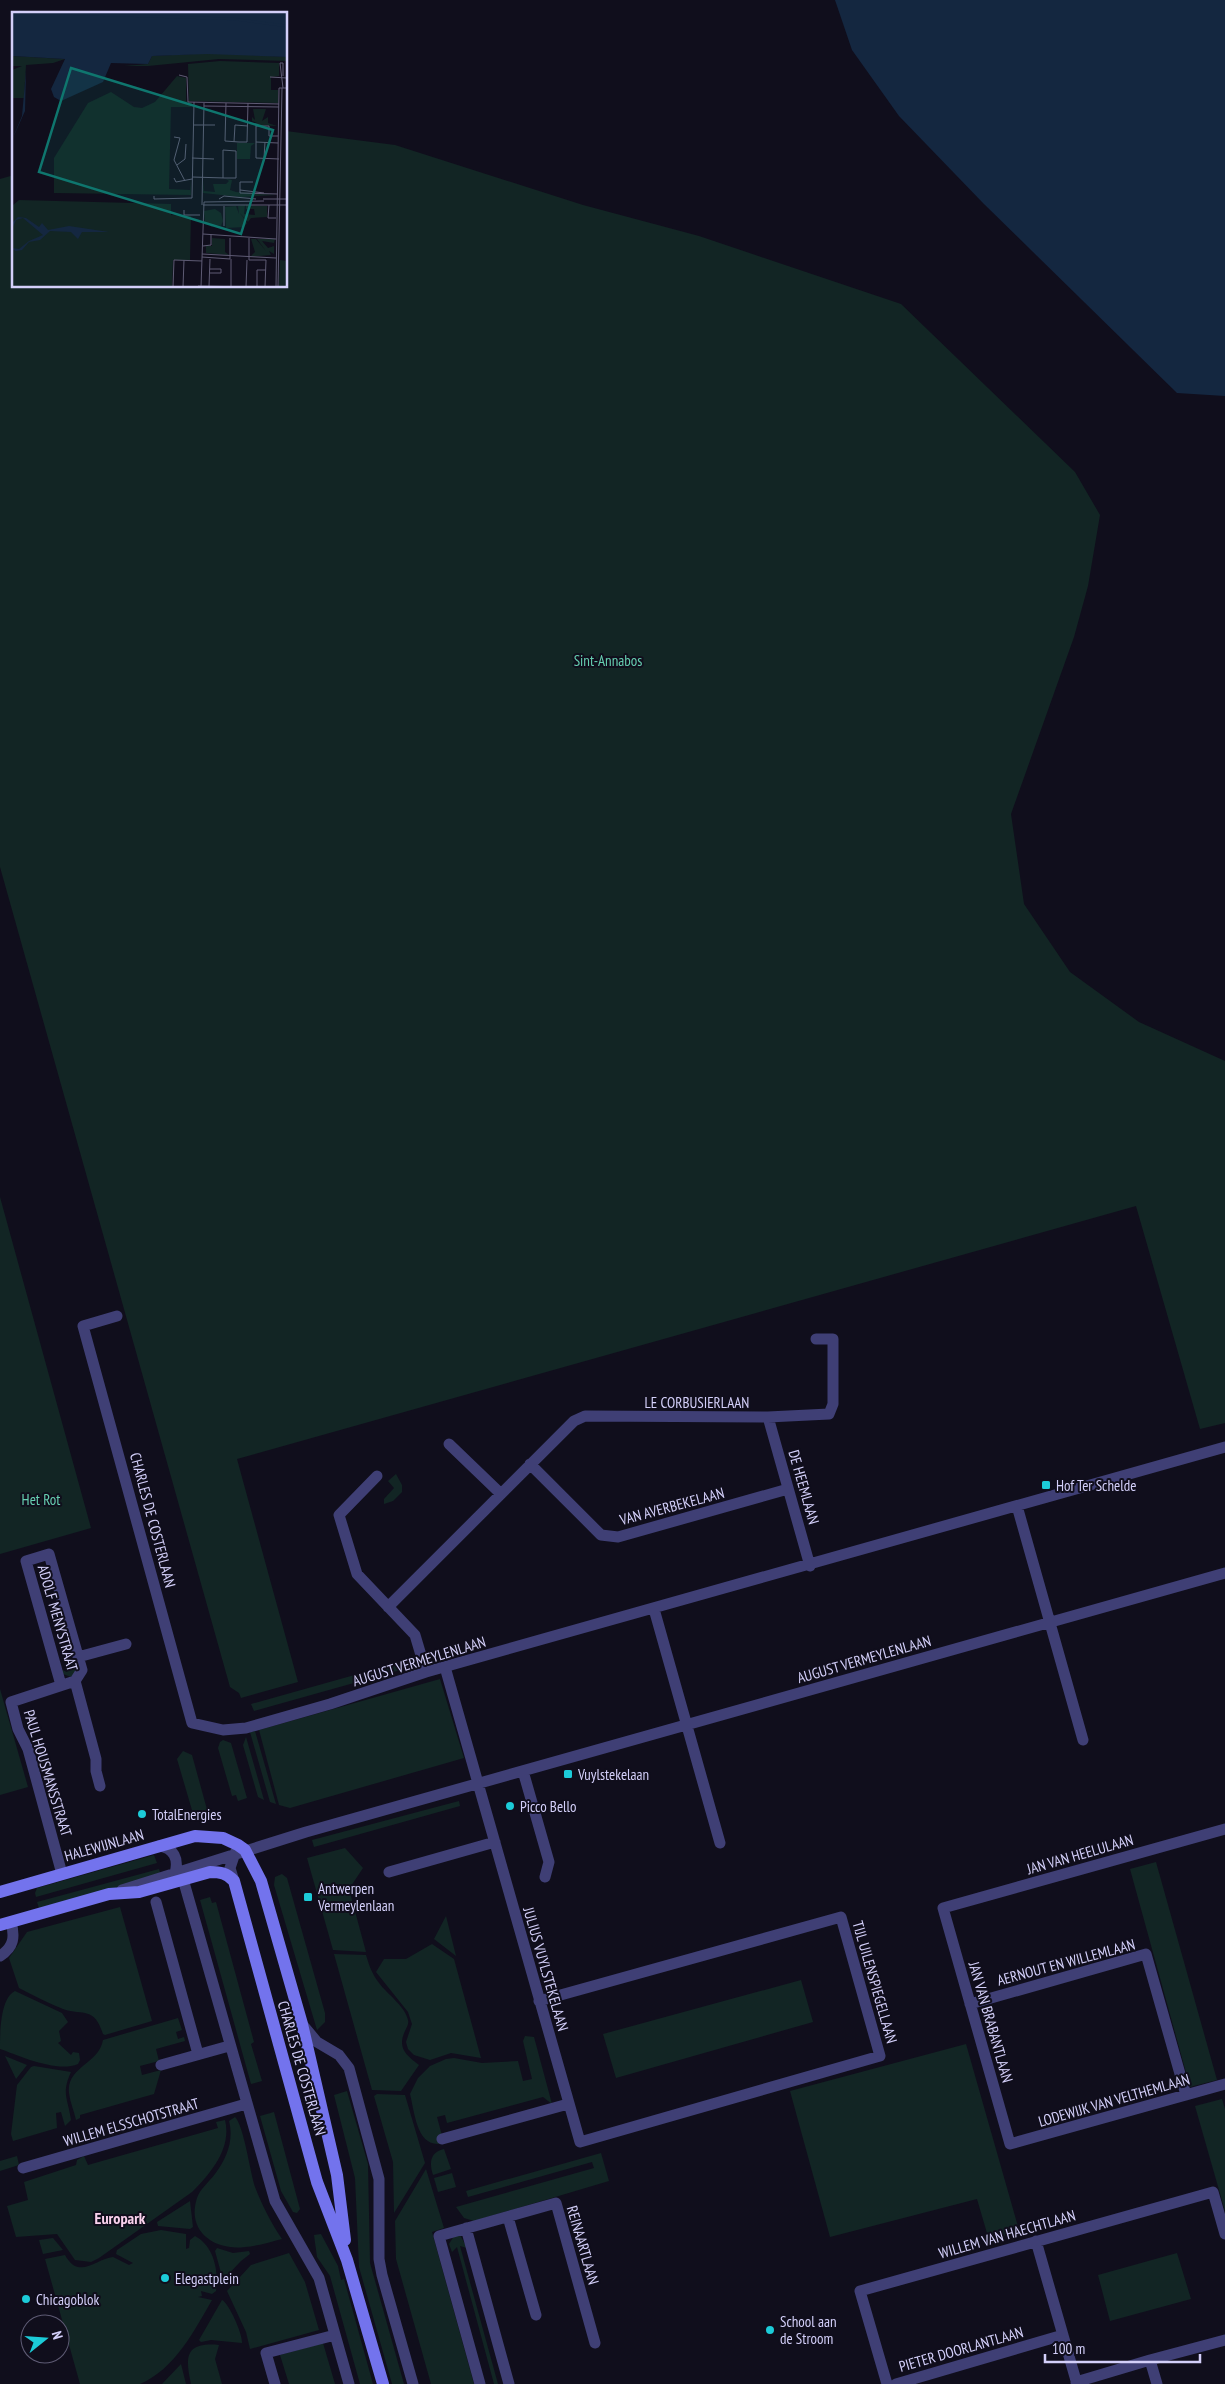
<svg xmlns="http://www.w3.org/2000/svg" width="1225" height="2384" viewBox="0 0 1225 2384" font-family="'PT Sans Narrow',sans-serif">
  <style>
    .green { fill: #122524 }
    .water { fill: #142740 }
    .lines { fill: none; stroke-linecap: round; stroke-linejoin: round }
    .street { stroke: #3f3f75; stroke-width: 11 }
    .secondary { stroke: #7373ed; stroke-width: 12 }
    .poi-dot { fill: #1ccbd8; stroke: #100e1c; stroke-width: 2 }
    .labels { text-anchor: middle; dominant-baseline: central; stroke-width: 4; stroke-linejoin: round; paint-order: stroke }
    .park-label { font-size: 15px; fill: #66cfb1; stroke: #100e1c }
    .street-label { font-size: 15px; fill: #d3cff9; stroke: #100e1c }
    .poi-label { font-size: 15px; fill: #d3cff9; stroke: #100e1c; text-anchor: start }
    .neighbourhood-label { font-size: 16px; font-weight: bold; fill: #f9d1ec; stroke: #100e1c }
    .inset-river { fill: none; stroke: #142740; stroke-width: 2.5 }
    .inset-road { fill: none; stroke: #5e5b74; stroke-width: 1 }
    .view { fill: #0f766e; fill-opacity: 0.15; stroke: #0f766e; stroke-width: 2.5 }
    .inset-edge { fill: none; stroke: #d3cff9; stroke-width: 2.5 }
  </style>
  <rect width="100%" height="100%" fill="#100e1c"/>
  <path class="green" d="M286,131L395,145L583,205L699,236L901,304L1075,472L1100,515L1088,586L1074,637L1011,814L1024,904L1070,972L1139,1022L1225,1061V1423L1200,1429L1136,1206L237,1459L298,1682L241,1698L239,1693L230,1687L0,867V179L14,175V286H286Z
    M0,1197L91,1528L0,1554Z
    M396,1474L402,1485V1492L393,1501L384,1504V1499L394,1488L388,1481Z
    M57,1632L61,1633L60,1637L64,1642L63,1645L67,1655V1662L77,1666V1671L71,1677L63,1674L60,1669L67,1672L68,1669L65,1663L66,1660L64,1659L65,1656L62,1655L63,1652L61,1651L62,1647L60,1646L61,1643L59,1642Z
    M415,1658L416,1661L411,1667L254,1711L251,1704Z
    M440,1679L464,1758L290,1808L279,1805L259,1730Z
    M0,1689L28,1787L0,1795Z
    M255,1731L276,1804L270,1802L250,1732Z
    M246,1737L264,1800L258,1797L243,1745Z
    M223,1740L231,1743L247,1798L238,1801L236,1795L232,1796L218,1748L220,1742Z
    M183,1751L192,1755L208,1813L194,1817L177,1759Z
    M459,1801L460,1806L314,1847L312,1840Z
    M345,1848L363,1868L349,1889L366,1952L333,1950L307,1858Z
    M154,1855L157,1863L36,1897L35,1893L37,1888Z
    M1156,1862L1217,2080L1190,2087L1130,1869Z
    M159,1869L161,1876L39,1908L37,1902Z
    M282,1874L287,1878L325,2013V2022L317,2030L274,1885L275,1877Z
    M210,1897L212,1903L216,1902L254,2042L251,2044L262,2081L251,2084L200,1900Z
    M120,1907L152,2021L105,2035L103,2034C94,2006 84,2016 63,2009C48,2003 33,1995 19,1988L9,1958L27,1932Z
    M446,1916L456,1956L434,1939Z
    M432,1944L454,1959L481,2058L451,2053L430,2060L414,2055L408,2049L406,2042L412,2024L408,2012L376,1972L384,1959H406Z
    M334,1954L366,1955C369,1965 372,1974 379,1983C387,1994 405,2006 408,2020C409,2024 407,2027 405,2031C397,2048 406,2055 419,2065L401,2091L372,2090Z
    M801,1980L813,2022L616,2078L603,2034Z
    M15,1991L62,2013L68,2022L59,2031L61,2041L58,2043L71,2055L73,2052L79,2053L80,2060L78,2064C57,2073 20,2056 0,2049C0,2034 0,1998 15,1991Z
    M178,2018L182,2030L176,2032L178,2039L184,2037L185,2041L156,2049L159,2061L140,2066L142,2075L161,2070L154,2094L80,2115V2118L76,2120C74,2111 70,2102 69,2093C66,2067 99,2064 103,2040Z
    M525,2036L534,2037L552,2104L543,2097L447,2123L445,2115L437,2117L444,2143C417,2150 415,2114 410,2094L418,2078L430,2066L446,2059L454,2058L482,2063L518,2061L523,2081L532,2079L523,2041Z
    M966,2044L1019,2230L1018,2232L989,2240L977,2199L830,2237L790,2091Z
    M5,2056L27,2065L16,2079Z
    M34,2066L71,2072C61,2094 68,2098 71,2120L65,2126L61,2112L56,2113L57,2128L13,2141L11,2134L17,2085L31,2067Z
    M347,2091L368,2164L370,2263L404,2384H392L359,2267L355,2178L334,2095Z
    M377,2094L405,2095L425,2163L394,2213L393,2162L374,2096Z
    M1222,2099L1225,2109V2211L1195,2106Z
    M274,2112L300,2209L297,2213L293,2212L281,2191L260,2116Z
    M235,2117C244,2126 250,2172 255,2187C262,2205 271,2223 282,2239C270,2242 258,2246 245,2247C215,2251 186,2232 197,2198C200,2189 209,2182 215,2174C227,2158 234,2140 229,2121Z
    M225,2120C232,2148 211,2173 192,2192L99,2258L91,2262L75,2260L57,2234L16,2237L7,2206L28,2200L24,2182L76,2165L77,2160L84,2156L88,2165L218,2128L216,2122Z
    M444,2149L451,2169L433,2175C429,2163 430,2152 444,2149Z
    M601,2153L609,2181L474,2221L464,2218L456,2207L594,2168L592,2162L468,2197L466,2191Z
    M17,2156L19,2165L0,2171V2161Z
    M426,2169L444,2228L432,2232L474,2384H431L396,2259L395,2221Z
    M452,2173L456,2187L438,2192L434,2178Z
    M190,2201L193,2227L190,2229L158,2226L157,2222Z
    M161,2230L186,2234V2249L189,2248L190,2240L195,2236C214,2246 219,2271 216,2291L212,2294L201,2291L202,2296L198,2297L212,2300C194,2331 175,2369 140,2384H80L45,2259L65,2255C79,2281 97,2258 113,2257L129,2265L133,2263L116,2254L117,2250L141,2234Z
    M321,2234L338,2266L341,2280L344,2279L373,2384H360L330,2276L317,2257L314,2235Z
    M460,2235L467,2248L460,2246L498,2384H494L457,2247L452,2252L449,2244L454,2236Z
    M53,2238L63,2250L43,2254L39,2240Z
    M217,2248L233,2253L249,2251L250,2254L241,2261L223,2280L215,2251Z
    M289,2253L305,2282L319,2330L250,2349L246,2332L227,2291L251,2265Z
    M1177,2253L1191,2299L1110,2321L1098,2275Z
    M222,2300C229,2303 243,2335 242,2343L211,2340L201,2342L199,2340Z
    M323,2343L335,2384H289L280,2355Z
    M219,2345L215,2359L222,2384H191C185,2357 185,2342 219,2345Z
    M181,2364L186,2384H162Z"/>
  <path class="water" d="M835,0H1225V396L1177,393L983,203L899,116L852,50Z"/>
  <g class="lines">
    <path class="street" d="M117,1316L83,1326L192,1723L223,1730L246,1728L330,1704L426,1672L1225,1447
      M768,1417L810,1566
      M449,1444L501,1494
      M530,1464L601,1535L618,1537L788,1489
      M377,1476L339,1515L357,1574L415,1635L426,1672
      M1017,1506L1083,1740
      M388,1607L574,1421L585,1416L768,1417L829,1414L833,1404V1339H816
      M654,1609L720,1843
      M78,1657L126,1644
      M445,1667L580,2142L880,2056L841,1917L539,2001
      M75,1681L96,1759V1771L100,1786
      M61,1685L26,1561L49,1554L82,1670L75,1681L11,1702L18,1729L28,1749L62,1874
      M523,1771L549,1862L545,1877
      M1225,1829L943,1908L1010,2144L1225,2084
      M159,1846C174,1848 179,1859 175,1873
      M389,1872L495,1842
      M183,1879L275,2201L319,2278L349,2384
      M234,1881L230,1868L235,1853
      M122,1890L306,1832L1225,1573
      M156,1902L198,2054
      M0,1956C14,1947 15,1937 11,1922
      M970,2004L1146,1954L1186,2095
      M302,2024L317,2042L339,2055L349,2068L379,2179V2259L382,2275L413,2384
      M161,2065L229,2046
      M442,2139L568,2104
      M23,2168L246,2104
      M508,2217L536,2315
      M466,2228L509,2384
      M1036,2241L1077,2384
      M1076,2382L1150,2360
      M275,2384L266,2353L335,2335
      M480,2384L439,2236L556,2203L595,2343
      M887,2384L860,2291L1213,2192L1225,2234
      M896,2384L1063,2335
      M1157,2384L1150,2360L1225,2340"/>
    <path class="secondary" d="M0,1892L195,1836L223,1838L238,1845L245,1850L261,1881L302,2024L337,2175L345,2240
      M0,1925L109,1894L139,1892L210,1872C220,1872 227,1873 234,1881L317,2182L347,2260L383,2384"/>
  </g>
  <g class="poi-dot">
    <rect x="1041" y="1480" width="10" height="10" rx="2.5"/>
    <rect x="563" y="1769" width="10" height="10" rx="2.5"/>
    <circle cx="510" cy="1806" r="5"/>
    <circle cx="142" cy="1814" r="5"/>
    <rect x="303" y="1892" width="10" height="10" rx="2.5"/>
    <circle cx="165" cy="2278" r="5"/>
    <circle cx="26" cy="2299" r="5"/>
    <circle cx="770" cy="2330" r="5"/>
  </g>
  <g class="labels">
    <g class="park-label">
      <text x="608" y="660">Sint-Annabos</text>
      <text x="41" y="1499">Het Rot</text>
    </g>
    <g class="street-label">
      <text x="697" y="1402">LE CORBUSIERLAAN</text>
      <text transform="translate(804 1487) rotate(74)">DE HEEMLAAN</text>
      <text transform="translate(672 1506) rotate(-15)">VAN AVERBEKELAAN</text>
      <text transform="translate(153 1520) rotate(75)">CHARLES DE COSTERLAAN</text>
      <text transform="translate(58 1618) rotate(74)">ADOLF MENYSTRAAT</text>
      <text transform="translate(864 1659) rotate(-16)">AUGUST VERMEYLENLAAN</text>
      <text transform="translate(419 1661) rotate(-17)">AUGUST VERMEYLENLAAN</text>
      <text transform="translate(48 1773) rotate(73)">PAUL HOUSMANSSTRAAT</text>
      <text transform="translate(104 1845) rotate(-16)">HALEWIJNLAAN</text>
      <text transform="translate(1080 1854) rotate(-16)">JAN VAN HEELULAAN</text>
      <text transform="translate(1066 1962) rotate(-15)">AERNOUT EN WILLEMLAAN</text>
      <text transform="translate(546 1969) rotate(74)">JULIUS VUYLSTEKELAAN</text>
      <text transform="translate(875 1982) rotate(74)">TIJL UILENSPIEGELLAAN</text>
      <text transform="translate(991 2022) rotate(74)">JAN VAN BRABANTLAAN</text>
      <text transform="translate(302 2068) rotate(74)">CHARLES DE COSTERLAAN</text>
      <text transform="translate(1114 2100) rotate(-16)">LODEWIJK VAN VELTHEMLAAN</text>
      <text transform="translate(131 2122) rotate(-16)">WILLEM ELSSCHOTSTRAAT</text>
      <text transform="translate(1007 2234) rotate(-16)">WILLEM VAN HAECHTLAAN</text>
      <text transform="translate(583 2245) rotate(74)">REINAARTLAAN</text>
      <text transform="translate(961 2349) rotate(-16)">PIETER DOORLANTLAAN</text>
    </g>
    <g class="poi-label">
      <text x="1056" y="1485">Hof Ter Schelde</text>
      <text x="578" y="1774">Vuylstekelaan</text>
      <text x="520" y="1806">Picco Bello</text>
      <text x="152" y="1814">TotalEnergies</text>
      <text x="318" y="1888">Antwerpen<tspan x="318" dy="17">Vermeylenlaan</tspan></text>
      <text x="175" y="2278">Elegastplein</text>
      <text x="36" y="2299">Chicagoblok</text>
      <text x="780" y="2321">School aan<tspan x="780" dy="17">de Stroom</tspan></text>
    </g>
    <g class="neighbourhood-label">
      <text x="120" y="2218">Europark</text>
    </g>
  </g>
  <g transform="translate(12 12)">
    <rect width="275" height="275" fill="#100e1c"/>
    <path d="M202,41L275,45V49L207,47L136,54H112L136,52L140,44ZM0,44L53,47L41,51L14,53L12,86H0V119V58L10,54H0ZM208,49L267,51V64L259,65V78H266V91L177,89L176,52ZM165,64L174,66V89L180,91L179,95H159L157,177L178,178V168L179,183L42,181V146L76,91L99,80L122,95L130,96L143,90ZM241,97H254L250,109L256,105V111L265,114L237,113L245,111L240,109V105L243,108ZM225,131H243L239,134L238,147H225ZM214,167L220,168L218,178L224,180L264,183L229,185L191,181L192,168V179L203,180L201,172H214L217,169ZM7,188L159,192V203L179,204L178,248H161L160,275H0V194ZM233,193L232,202L243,203L242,197H234V193L255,194V205L239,206L236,210L228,201L235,211L232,215L214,216L213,195L224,194L227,202L226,194ZM203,197L209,201L211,209L209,214L201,213L200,215L193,210L192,199ZM200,226L213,227V240L217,243L194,241V234H200ZM239,227H244L254,239L245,227H263L262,231L250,229L256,236L262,234V242L257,239L259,243L238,245L243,240ZM268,248L275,249V275L267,274Z" fill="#122524"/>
    <path d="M0,0H275V45L195,42L140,44L136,52L99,51L91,70L49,89L42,85L39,77L53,47L0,44ZM14,59L13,99L0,128L10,104ZM6,205L14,206L27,215L30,211L36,218L57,214L97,220H70L66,227L59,220L38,219L28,228L17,230L10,238L4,239L0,237V228V236L7,237L17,229L31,223L11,206L4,208L0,217V211Z" fill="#142740"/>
    <path class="inset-river" d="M7,0L222,7L275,14"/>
    <path class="inset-road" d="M167,63L175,65L176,90L267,92M271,64V51H268L271,76M258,65L275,66M214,91L213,129L227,130H235L236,91M192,94L267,95M181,113H203M266,124H257V114H244V146L267,147M162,125L168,126L162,148L173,169M222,130L223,113L236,114M244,130L266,131M180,146L202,147M252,146L253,130M165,153L173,147L174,132M180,165L213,166H224V139L211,138V166M162,166L164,170L180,167M241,170H228V181L266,182M228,178L252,181M142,184V187L180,186L182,90M207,187L212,184L244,187M251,187H275M190,193L192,91M191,193H275M257,193L256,206H264M172,198V203H188M212,214V194M191,222L264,227M191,234L199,233V222M190,242L264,246M190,245L218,247M218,247V226M237,248H254M237,248V226M198,261H209V257H198M186,274L238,275M197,274L198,247M219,274V247M161,275L162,248L190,249M171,275L172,248M189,275L192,190L252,189M234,275L235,248M245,275V258H254M253,275L254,248M264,275L267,76H275M266,275L270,76"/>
    <path class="view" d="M59,56L261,118L229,222L27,160Z"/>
    <rect width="275" height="275" class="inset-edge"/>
  </g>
  <g transform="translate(45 2339) rotate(73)"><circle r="24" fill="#100e1c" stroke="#5e5b74"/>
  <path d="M0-4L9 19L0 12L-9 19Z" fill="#1ccbd8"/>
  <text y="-8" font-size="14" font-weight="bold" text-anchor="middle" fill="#d3cff9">N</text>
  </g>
  <path d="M1045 2354v8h155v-8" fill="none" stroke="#d3cff9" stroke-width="2.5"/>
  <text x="1052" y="2354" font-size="15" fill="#d3cff9" stroke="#100e1c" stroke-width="4" paint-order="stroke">100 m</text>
</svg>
